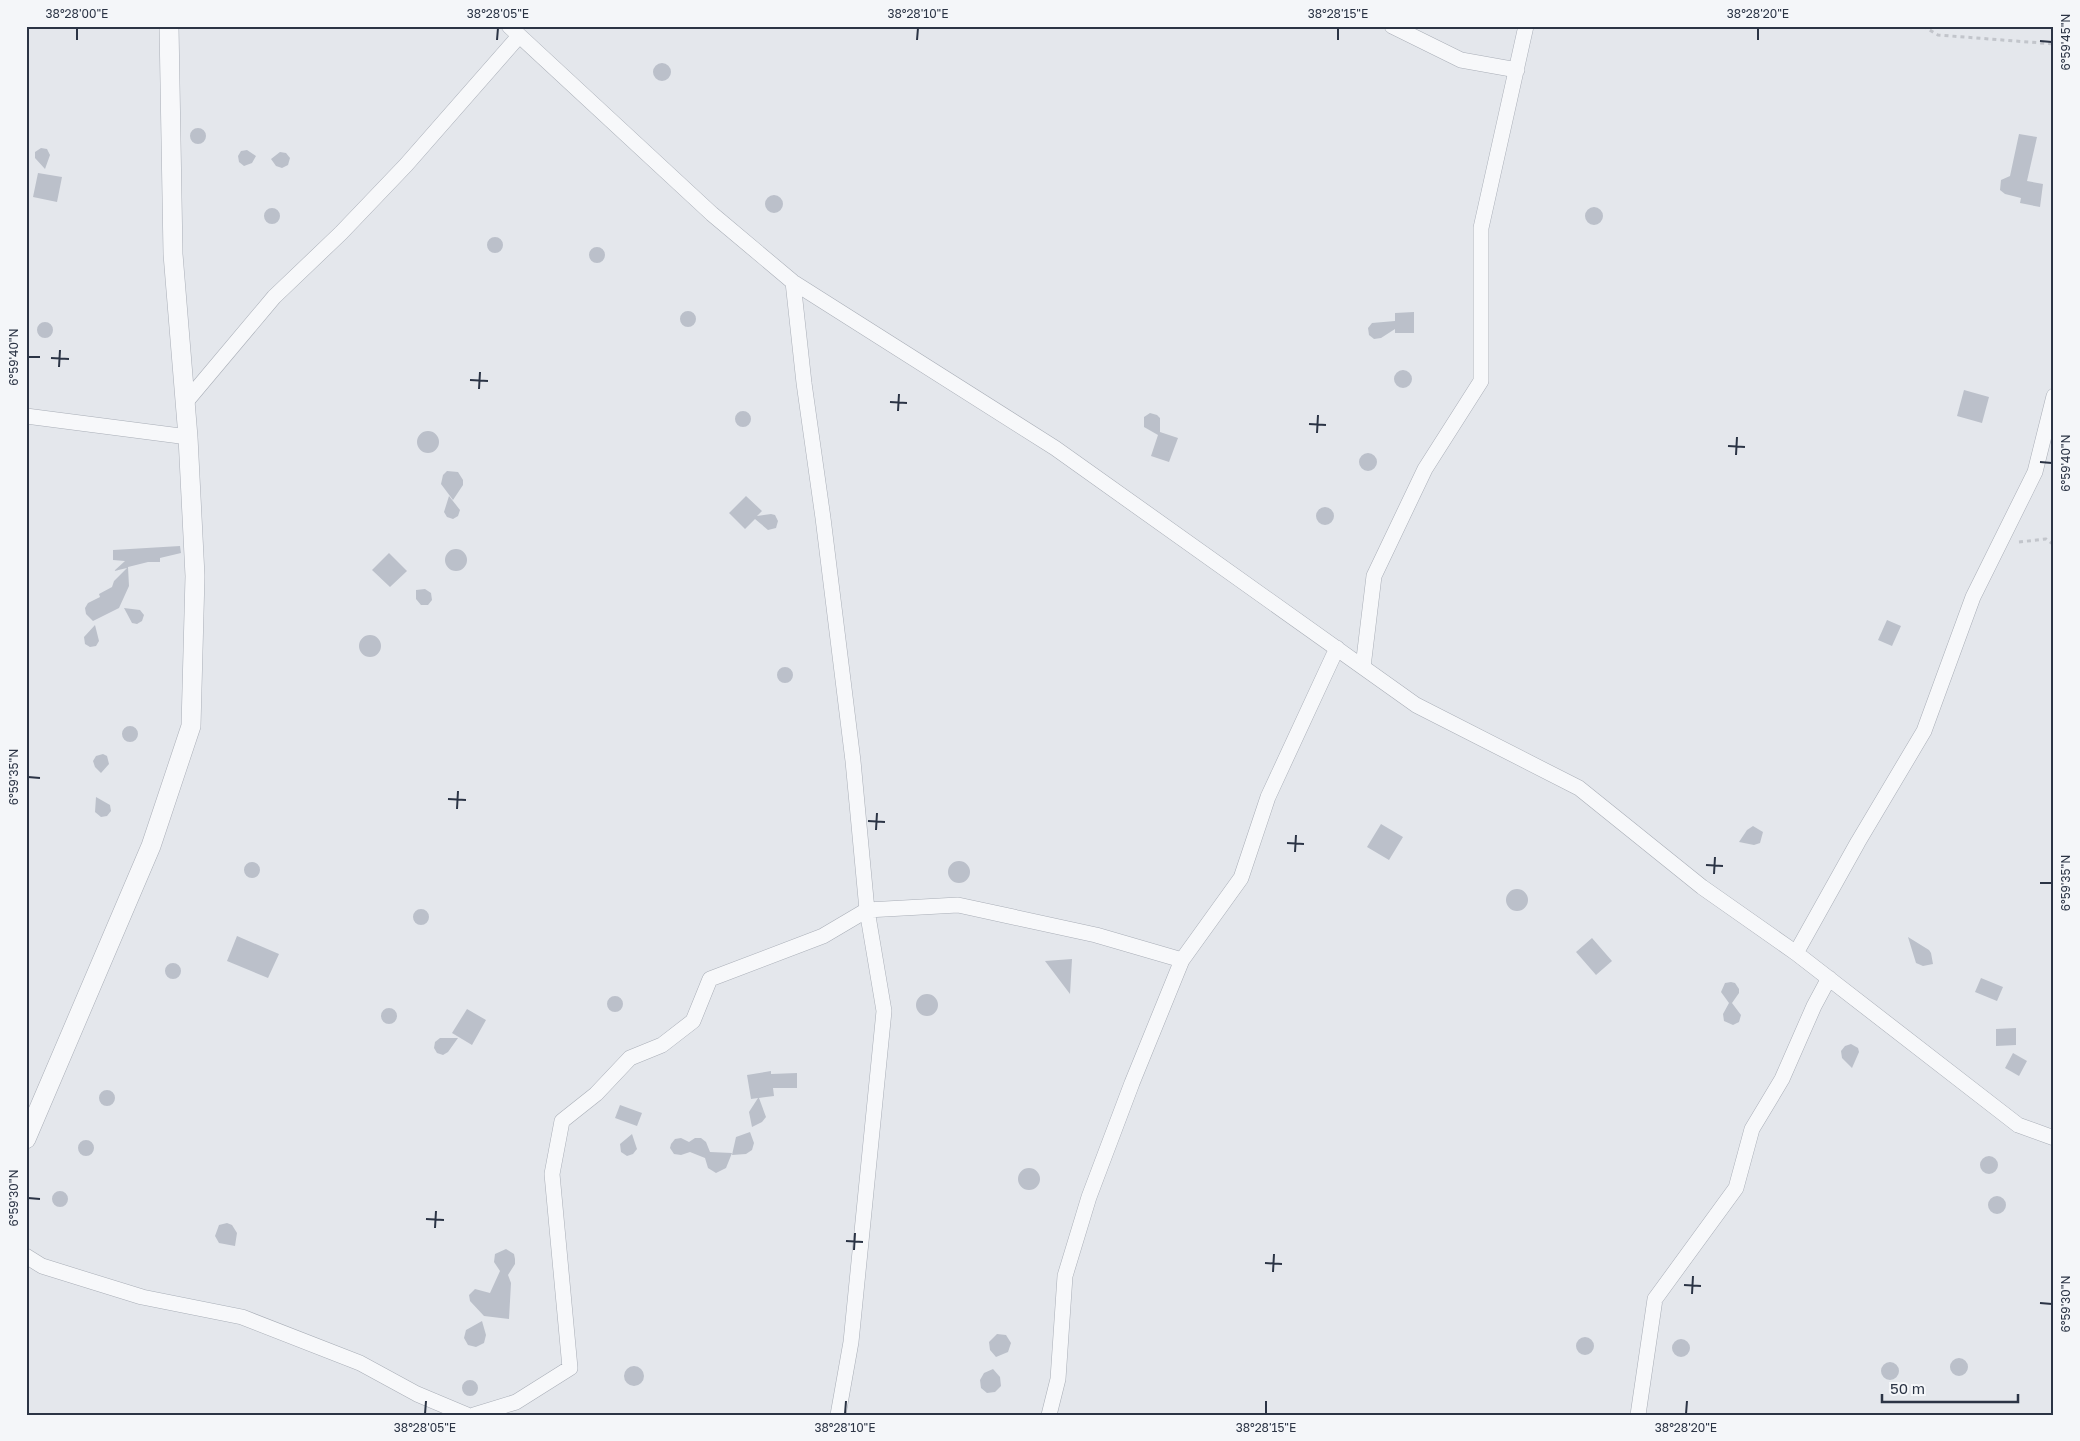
<svg xmlns="http://www.w3.org/2000/svg" width="2080" height="1441" viewBox="0 0 2080 1441" font-family="'Golos Text',sans-serif">
  <style>
    .building { fill: #bbc0ca }
    .lines { fill: none; stroke-linecap: round; stroke-linejoin: round }
    .minor-casing { stroke: #a9aeb7; stroke-width: 16 }
    .tertiary-casing { stroke: #a9aeb7; stroke-width: 20 }
    .path { stroke: #c2c5cb; stroke-width: 3; stroke-dasharray: 4 4; stroke-linecap: butt }
    .minor { stroke: #f7f8fa; stroke-width: 15 }
    .tertiary { stroke: #f7f8fa; stroke-width: 19 }
    .ticks { fill: none; stroke: #2b3445; stroke-width: 2 }
    .neatline { fill: none; stroke: #2b3445; stroke-width: 2 }
    .ticks-label { font-size: 12px; text-anchor: middle; fill: #2b3445 }
  </style>
  <rect width="100%" height="100%" fill="#e4e7ec"/>
  <path class="building" d="M653 72a9 9 0 1 1 18 0a9 9 0 1 1-18 0Z
    M190 136a8 8 0 1 1 16 0a8 8 0 1 1-16 0Z
    M2019,134L2037,137L2027,181L2043,184L2040,207L2020,203L2021,198L2005,194L2000,190L2001,180L2010,176Z
    M41,148L47,149L50,155L45,169L35,158V152Z
    M247,150L256,156L252,163L244,166L239,162L238,156L241,151Z
    M280,152L286,153L290,158L288,165L282,168L276,166L271,159Z
    M38,173L62,177L57,202L33,197Z
    M765 204a9 9 0 1 1 18 0a9 9 0 1 1-18 0Z
    M1585 216a9 9 0 1 1 18 0a9 9 0 1 1-18 0Z
    M264 216a8 8 0 1 1 16 0a8 8 0 1 1-16 0Z
    M487 245a8 8 0 1 1 16 0a8 8 0 1 1-16 0Z
    M589 255a8 8 0 1 1 16 0a8 8 0 1 1-16 0Z
    M680 319a8 8 0 1 1 16 0a8 8 0 1 1-16 0Z
    M1414,312V333H1395V329L1381,338L1374,339L1369,335L1368,328L1372,323L1395,321V313Z
    M37 330a8 8 0 1 1 16 0a8 8 0 1 1-16 0Z
    M1394 379a9 9 0 1 1 18 0a9 9 0 1 1-18 0Z
    M1964,390L1989,397L1982,423L1957,416Z
    M735 419a8 8 0 1 1 16 0a8 8 0 1 1-16 0Z
    M1150,413L1157,415L1160,418V432L1178,438L1169,462L1151,456L1158,435L1144,427V417Z
    M417 442a11 11 0 1 1 22 0a11 11 0 1 1-22 0Z
    M1359 462a9 9 0 1 1 18 0a9 9 0 1 1-18 0Z
    M447,471L458,472L463,480V485L453,500L441,484L443,475Z
    M449,496L460,510L458,516L453,519L447,517L444,512Z
    M746,496L762,511L757,516L771,514L775,515L778,521L776,528L768,530L755,519L745,529L729,513Z
    M1316 516a9 9 0 1 1 18 0a9 9 0 1 1-18 0Z
    M180,546L181,553L160,558V562H148L128,567L129,586L119,608L93,621L86,614L85,608L88,603L100,597L99,594L112,587L114,581L127,568L114,571L125,561L113,560V550Z
    M445 560a11 11 0 1 1 22 0a11 11 0 1 1-22 0Z
    M389,553L407,571L390,587L372,570Z
    M425,589L431,593L432,600L428,605H421L416,599V590Z
    M124,608L140,610L144,615L142,621L137,624L132,623Z
    M1887,620L1901,626L1892,646L1878,640Z
    M95,625L99,641L96,646L90,647L85,644L84,637Z
    M359 646a11 11 0 1 1 22 0a11 11 0 1 1-22 0Z
    M777 675a8 8 0 1 1 16 0a8 8 0 1 1-16 0Z
    M122 734a8 8 0 1 1 16 0a8 8 0 1 1-16 0Z
    M103,754L107,756L109,764L101,773L95,767L93,761L96,756Z
    M96,797L110,805L111,811L107,816L101,817L95,812Z
    M1381,824L1403,837L1389,860L1367,847Z
    M1753,826L1763,832L1760,843L1754,845L1739,842L1747,830Z
    M948 872a11 11 0 1 1 22 0a11 11 0 1 1-22 0Z
    M244 870a8 8 0 1 1 16 0a8 8 0 1 1-16 0Z
    M1506 900a11 11 0 1 1 22 0a11 11 0 1 1-22 0Z
    M413 917a8 8 0 1 1 16 0a8 8 0 1 1-16 0Z
    M237,936L279,954L268,978L227,961Z
    M1908,937L1929,950L1931,953L1933,964L1923,966L1916,963Z
    M1592,938L1612,961L1596,975L1576,952Z
    M1072,959L1070,994L1045,961Z
    M165 971a8 8 0 1 1 16 0a8 8 0 1 1-16 0Z
    M1981,978L2003,987L1997,1001L1975,992Z
    M1731,982L1735,983L1739,989V993L1732,1003L1741,1015L1739,1022L1733,1025L1724,1021L1723,1014L1729,1003L1721,992L1725,983Z
    M916 1005a11 11 0 1 1 22 0a11 11 0 1 1-22 0Z
    M607 1004a8 8 0 1 1 16 0a8 8 0 1 1-16 0Z
    M381 1016a8 8 0 1 1 16 0a8 8 0 1 1-16 0Z
    M467,1009L486,1020L472,1045L452,1033Z
    M2016,1028V1045L1996,1046V1029Z
    M440,1038H458L448,1052L443,1055L437,1053L434,1048L435,1042Z
    M1851,1044L1858,1048L1859,1052L1852,1068L1842,1058L1841,1051L1845,1046Z
    M2013,1053L2027,1061L2019,1076L2005,1068Z
    M771,1071V1074L797,1073V1088H773L774,1096L759,1098L766,1117L762,1122L752,1127L749,1112L758,1098L751,1099L747,1075Z
    M99 1098a8 8 0 1 1 16 0a8 8 0 1 1-16 0Z
    M620,1105L642,1113L637,1126L615,1118Z
    M750,1132L754,1143L752,1150L746,1154L732,1155L736,1137Z
    M632,1134L637,1149L633,1154L627,1156L621,1152L620,1144Z
    M681,1138L689,1142L695,1138H701L706,1142L710,1152L732,1153L726,1168L716,1173L708,1168L705,1158L690,1152L681,1155L674,1154L670,1148L671,1144L675,1139Z
    M78 1148a8 8 0 1 1 16 0a8 8 0 1 1-16 0Z
    M1980 1165a9 9 0 1 1 18 0a9 9 0 1 1-18 0Z
    M1018 1179a11 11 0 1 1 22 0a11 11 0 1 1-22 0Z
    M52 1199a8 8 0 1 1 16 0a8 8 0 1 1-16 0Z
    M1988 1205a9 9 0 1 1 18 0a9 9 0 1 1-18 0Z
    M227,1223L232,1225L237,1233L235,1246L219,1243L215,1236L219,1225Z
    M506,1249L514,1254L515,1259V1264L508,1275L511,1283L509,1319L484,1316L470,1301L469,1295L475,1289L490,1293L500,1271L494,1262L495,1254Z
    M482,1321L486,1335L484,1343L476,1347L468,1345L464,1338L466,1330Z
    M997,1334L1006,1335L1011,1343L1008,1352L996,1357L990,1350L989,1342Z
    M1576 1346a9 9 0 1 1 18 0a9 9 0 1 1-18 0Z
    M1672 1348a9 9 0 1 1 18 0a9 9 0 1 1-18 0Z
    M1950 1367a9 9 0 1 1 18 0a9 9 0 1 1-18 0Z
    M1881 1371a9 9 0 1 1 18 0a9 9 0 1 1-18 0Z
    M624 1376a10 10 0 1 1 20 0a10 10 0 1 1-20 0Z
    M993,1369L1000,1377L1001,1386L995,1392L987,1393L981,1388L980,1380L984,1373Z
    M462 1388a8 8 0 1 1 16 0a8 8 0 1 1-16 0Z"/>
  <g class="lines">
    <g class="minor-casing">
      <path id="minor" d="M509,26L712,214L793,282L1055,448L1416,705L1579,788L1702,887L1796,953L2018,1125L2054,1138
        M1392,26L1461,60L1517,70
        M793,282L804,383L823,518L853,761L867,910L884,1011L851,1342L838,1415
        M185,403L274,297L341,233L406,165L519,36
        M26,416L188,437
        M1363,667L1374,576L1425,469L1481,381V228L1526,26
        M1796,953L1858,842L1924,731L1973,597L2035,472L2054,396
        M26,1256L42,1266L142,1297L242,1317L360,1363L417,1394L467,1415
        M474,1415L516,1402L570,1368L552,1174L562,1121L596,1094L630,1058L662,1045L693,1021L710,979L823,936L867,910L958,905L1096,935L1182,960
        M1049,1415L1058,1379L1065,1276L1089,1197L1132,1083L1182,960L1241,878L1268,797L1337,648
        M1638,1415L1655,1299L1736,1188L1752,1129L1782,1079L1814,1006L1829,978"/>
    </g>
    <g class="tertiary-casing">
      <path id="tertiary" d="M26,1139L151,846L191,726L195,576L188,437L173,254L169,26"/>
    </g>
    <path class="path" d="M1923,26L1938,35L2054,44
      M2019,542L2046,539L2054,545"/>
    <use href="#minor" class="minor"/>
    <use href="#tertiary" class="tertiary"/>
  </g>
  <path class="ticks" d="M77,40V28M497,40L498,28M917,40L918,28M1338,40V28M1758,40V28M2040,41L2052,42M28,357H40M51,358L69,359M59,367L60,350M470,380L488,381M479,389L480,372M890,402L907,403M898,411L899,394M1309,424L1326,425M1317,433L1318,415M1728,446L1745,447M1736,455L1737,437M2040,462L2052,463M28,777L40,778M448,799L466,800M457,809L458,791M868,821L885,822M876,830L877,813M1287,843L1304,844M1295,852L1296,835M1706,865L1723,866M1714,874L1715,857M2040,883H2052M28,1198L40,1199M426,1219L444,1220M435,1228L436,1211M846,1241L863,1242M854,1250L855,1233M1265,1263L1282,1264M1273,1272L1274,1254M1684,1285L1701,1286M1692,1294L1693,1276M2040,1303L2052,1304M425,1414L426,1401M845,1414L846,1401M1266,1414V1401M1686,1414L1687,1401"/>
  <rect width="2080" height="1441" fill="none" stroke="#f4f6f9" stroke-width="55"/>
  <path d="M1882 1394v8h136v-8" fill="none" stroke="#2b3445" stroke-width="2.5"/>
  <text x="1890" y="1394" font-size="15" fill="#2b3445" stroke="#f4f6f9" stroke-width="4" paint-order="stroke">50 m</text>
  <rect x="28" y="28" width="2024" height="1386" class="neatline"/>
  <g class="ticks-label">
    <text x="77" y="18">38°28'00"E</text>
    <text x="498" y="18">38°28'05"E</text>
    <text x="918" y="18">38°28'10"E</text>
    <text x="1338" y="18">38°28'15"E</text>
    <text x="1758" y="18">38°28'20"E</text>
    <text transform="translate(2066 42) rotate(-90)" y="4">6°59'45"N</text>
    <text transform="translate(14 357) rotate(-90)" y="4">6°59'40"N</text>
    <text transform="translate(2066 463) rotate(-90)" y="4">6°59'40"N</text>
    <text transform="translate(14 777) rotate(-90)" y="4">6°59'35"N</text>
    <text transform="translate(2066 883) rotate(-90)" y="4">6°59'35"N</text>
    <text transform="translate(14 1198) rotate(-90)" y="4">6°59'30"N</text>
    <text transform="translate(2066 1304) rotate(-90)" y="4">6°59'30"N</text>
    <text x="425" y="1432">38°28'05"E</text>
    <text x="845" y="1432">38°28'10"E</text>
    <text x="1266" y="1432">38°28'15"E</text>
    <text x="1686" y="1432">38°28'20"E</text>
  </g>
</svg>
